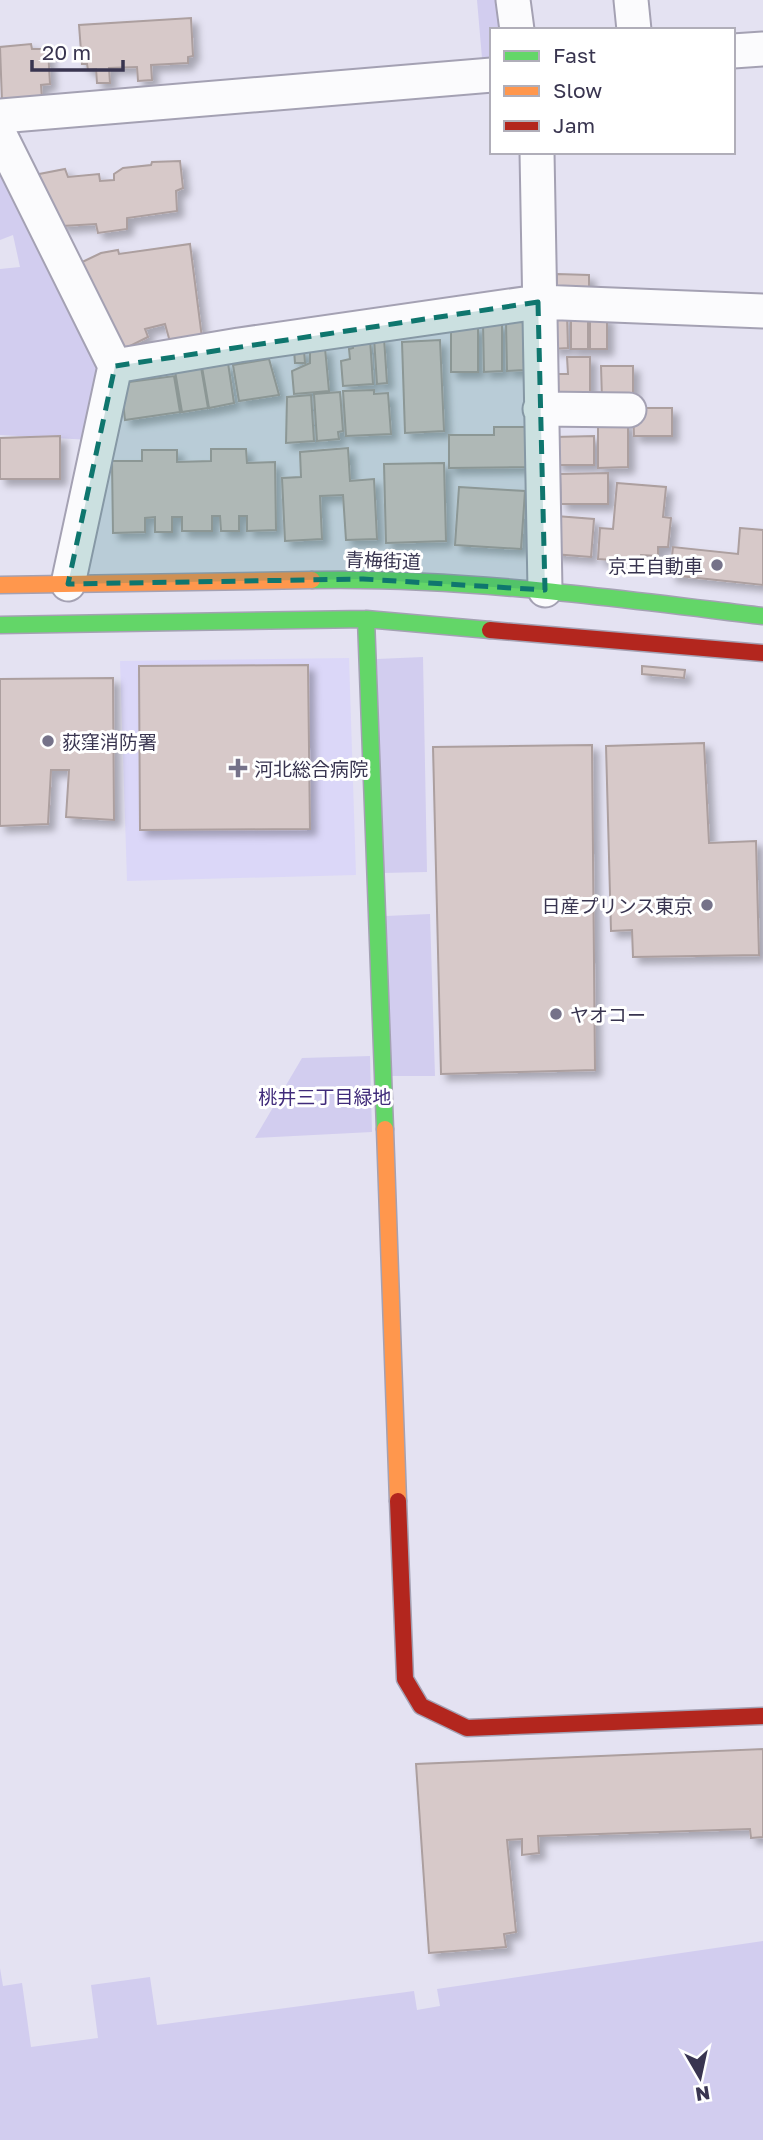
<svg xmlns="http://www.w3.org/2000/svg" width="763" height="2140" viewBox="0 0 763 2140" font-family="'Golos Text','Noto Sans JP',sans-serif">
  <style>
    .built { fill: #dbd7f8 }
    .green { fill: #d2cdef }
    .building { fill: #d7c9c9; stroke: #ac9f9f; stroke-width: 2; filter: url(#shadow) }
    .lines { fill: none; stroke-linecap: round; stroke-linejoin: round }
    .street-casing { stroke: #a4a1b3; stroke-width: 37 }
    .fast-casing { stroke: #a4a1b3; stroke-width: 19 }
    .slow-casing { stroke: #a4a1b3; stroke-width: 19 }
    .jam-casing { stroke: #a4a1b3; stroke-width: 19 }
    .street { stroke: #fbfbfd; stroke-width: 33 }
    .fast { stroke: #63d668; stroke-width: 16 }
    .slow { stroke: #ff974d; stroke-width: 16 }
    .jam { stroke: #b3261e; stroke-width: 16 }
    .marked { fill: #0f766e; fill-opacity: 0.2; stroke: #0f766e; stroke-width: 5; stroke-dasharray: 14 9; stroke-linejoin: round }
    .poi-dot { fill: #757289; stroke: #fff; stroke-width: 2.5 }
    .labels { text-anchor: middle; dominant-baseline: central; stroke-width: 6; stroke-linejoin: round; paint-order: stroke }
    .street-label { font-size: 19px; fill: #393550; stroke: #fff }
    .poi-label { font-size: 19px; fill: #393550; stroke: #fff; text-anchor: start }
    .park-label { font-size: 19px; fill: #402b7a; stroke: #fff }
  </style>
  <defs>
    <filter id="shadow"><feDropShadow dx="6" dy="6" stdDeviation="3.5" flood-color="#0004"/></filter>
  </defs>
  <rect width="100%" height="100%" fill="#e4e2f2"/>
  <path class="built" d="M349,658L356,875L127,881L120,661Z"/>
  <path class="green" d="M477,0H502L505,30H492V57L482,58Z
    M0,161L102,371L91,440L0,435V269L20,267L13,235L0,240Z
    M423,657L427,872L382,873L377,659Z
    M430,914L435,1076H390L386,916Z
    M370,1056L372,1132L255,1138L302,1058Z
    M763,1941V2140H0V1968L3,1986L22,1983L31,2047L98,2038L91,1985L150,1977L157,2025L414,1991L417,2010L440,2006L437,1989Z"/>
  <path class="building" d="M191,18L193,56L188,57V63L151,65L152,80L138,81L137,67L109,68L110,83H97L96,69L88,70L87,64H82L79,25Z
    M31,44L32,49H48L50,84L41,85L42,99L2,102L0,47Z
    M180,161L183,188L176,191L177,211L127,218V229L98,233L96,224L62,226L34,175L65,169L68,177L99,174L100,181L114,180V174L123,168L151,165L152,162Z
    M190,244L202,338L170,342L165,324L145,329L148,337L122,350L78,264L101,253L118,250L119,254Z
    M557,274L589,275V292L557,287Z
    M556,314H567L568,348L552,349Z
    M571,316L588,317V349H571Z
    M590,316L607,317V349H590Z
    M506,322H523L524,370L507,371Z
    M483,323H502V371L484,372Z
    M451,326H478V372H451Z
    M374,338H384L387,383L377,384Z
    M370,339L373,384L343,386L341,361L350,359L349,349L353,348V340Z
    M440,340L444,431L405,433L402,342Z
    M325,348L329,391L294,394L292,371L310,363V350Z
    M294,350H304L305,363H295Z
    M567,357H590V404H557L556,374H568Z
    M269,359L279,395L239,401L233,365Z
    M228,363L234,403L209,408L202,367Z
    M601,366H633V400H602Z
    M201,367L208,408L182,412L175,371Z
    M174,376L180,412L125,420L123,402L129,382Z
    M374,390V394L388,393L391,434L346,436L343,391Z
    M340,392L343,431L338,432L339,439L317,441L314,394Z
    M311,395L314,441L286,443L287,397Z
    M633,408H672V436H634Z
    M598,422H628V467L598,468Z
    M494,427H526V467L449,468V435H494Z
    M60,436V479H0V438Z
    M594,436V465H556L555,437Z
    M348,448L350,481L374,479L377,539L346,540L343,495L320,496L322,539L285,541L282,478L301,477L300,452Z
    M211,449H246L247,463L275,462L276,530L247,531V516H239V531H221L220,516H212V531H182V517H172V532H155V517L145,518V532L113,533L112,461H142V450H177V462L211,461Z
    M444,463L446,541L386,543L384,464Z
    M608,473V504H561L560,474Z
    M617,483L666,487L663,517L671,518L668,547H658V556L641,555L640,562L598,559L600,528L613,529Z
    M459,487L525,491L521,549L455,545Z
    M556,516L594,519L591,557L553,554Z
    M740,528L763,530V585L670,575L673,547L738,554Z
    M308,665L310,829L140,830L139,666Z
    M642,666L685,670L684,678L642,674Z
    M113,678L114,820L66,817L69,770H51L48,824L0,826V679Z
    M704,743L709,843L756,841L759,955L633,957L632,930L611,931L606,746Z
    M592,745L595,1070L441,1074L433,747Z
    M763,1749V1837L751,1838L750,1829L538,1836L539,1853L522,1855V1839L507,1840L516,1932L504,1934L506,1947L429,1953L416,1764Z"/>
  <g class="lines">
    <g class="street-casing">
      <path id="street" d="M513,0L517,30
        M631,0L634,30
        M733,51L763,49
        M0,116L492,75
        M0,135L115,366L68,584
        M537,152L545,590
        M115,366L239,345L538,302L763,311
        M540,409L629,410"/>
    </g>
    <g class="fast-casing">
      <path id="fast" d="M312,580C463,577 613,598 763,616
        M366,619L385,1129
        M0,625L366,619L490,630"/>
    </g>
    <g class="slow-casing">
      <path id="slow" d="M0,585L312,580
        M385,1129L398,1501"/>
    </g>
    <g class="jam-casing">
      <path id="jam" d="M490,630L763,653
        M398,1501L405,1679L421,1706L467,1728L763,1716"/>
    </g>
    <use href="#street" class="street"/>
    <use href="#fast" class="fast"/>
    <use href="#slow" class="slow"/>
    <use href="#jam" class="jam"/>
  </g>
  <path class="marked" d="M538,302L545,590L363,579L68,584L115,366Z"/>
  <g class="poi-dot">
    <circle cx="717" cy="565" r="7"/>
    <circle cx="48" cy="741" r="7"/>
    <path d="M234.5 757.5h7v7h7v7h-7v7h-7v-7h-7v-7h7z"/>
    <circle cx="707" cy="905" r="7"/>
    <circle cx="556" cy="1014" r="7"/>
  </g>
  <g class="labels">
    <g class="street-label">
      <text transform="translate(383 560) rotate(2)">青梅街道</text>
    </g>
    <g class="poi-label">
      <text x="703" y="565" text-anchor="end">京王自動車</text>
      <text x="62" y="741">荻窪消防署</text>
      <text x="254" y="768">河北総合病院</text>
      <text x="693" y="905" text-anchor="end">日産プリンス東京</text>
      <text x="570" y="1014">ヤオコー</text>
    </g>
    <g class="park-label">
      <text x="325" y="1096">桃井三丁目緑地</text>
    </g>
  </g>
  <rect x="490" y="28" width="245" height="126" fill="#ffffff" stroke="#b0aeb9" stroke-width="2"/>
  <rect x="504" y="51" width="35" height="10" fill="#63d668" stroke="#b0aeb9" stroke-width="2"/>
  <text x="553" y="63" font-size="21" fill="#393550">Fast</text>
  <rect x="504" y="86" width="35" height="10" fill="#ff974d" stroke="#b0aeb9" stroke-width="2"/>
  <text x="553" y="98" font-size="21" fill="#393550">Slow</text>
  <rect x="504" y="121" width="35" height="10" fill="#b3261e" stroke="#b0aeb9" stroke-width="2"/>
  <text x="553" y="133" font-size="21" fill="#393550">Jam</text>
  <g transform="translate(700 2077) rotate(171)" stroke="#ffffff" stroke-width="5" paint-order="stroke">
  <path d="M0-5L12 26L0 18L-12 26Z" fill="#393550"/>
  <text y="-10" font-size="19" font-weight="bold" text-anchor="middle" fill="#393550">N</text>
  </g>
  <path d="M32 60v10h91v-10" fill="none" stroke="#393550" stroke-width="3.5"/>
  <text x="42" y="60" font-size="21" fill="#393550" stroke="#ffffff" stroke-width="5" paint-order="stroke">20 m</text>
</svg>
